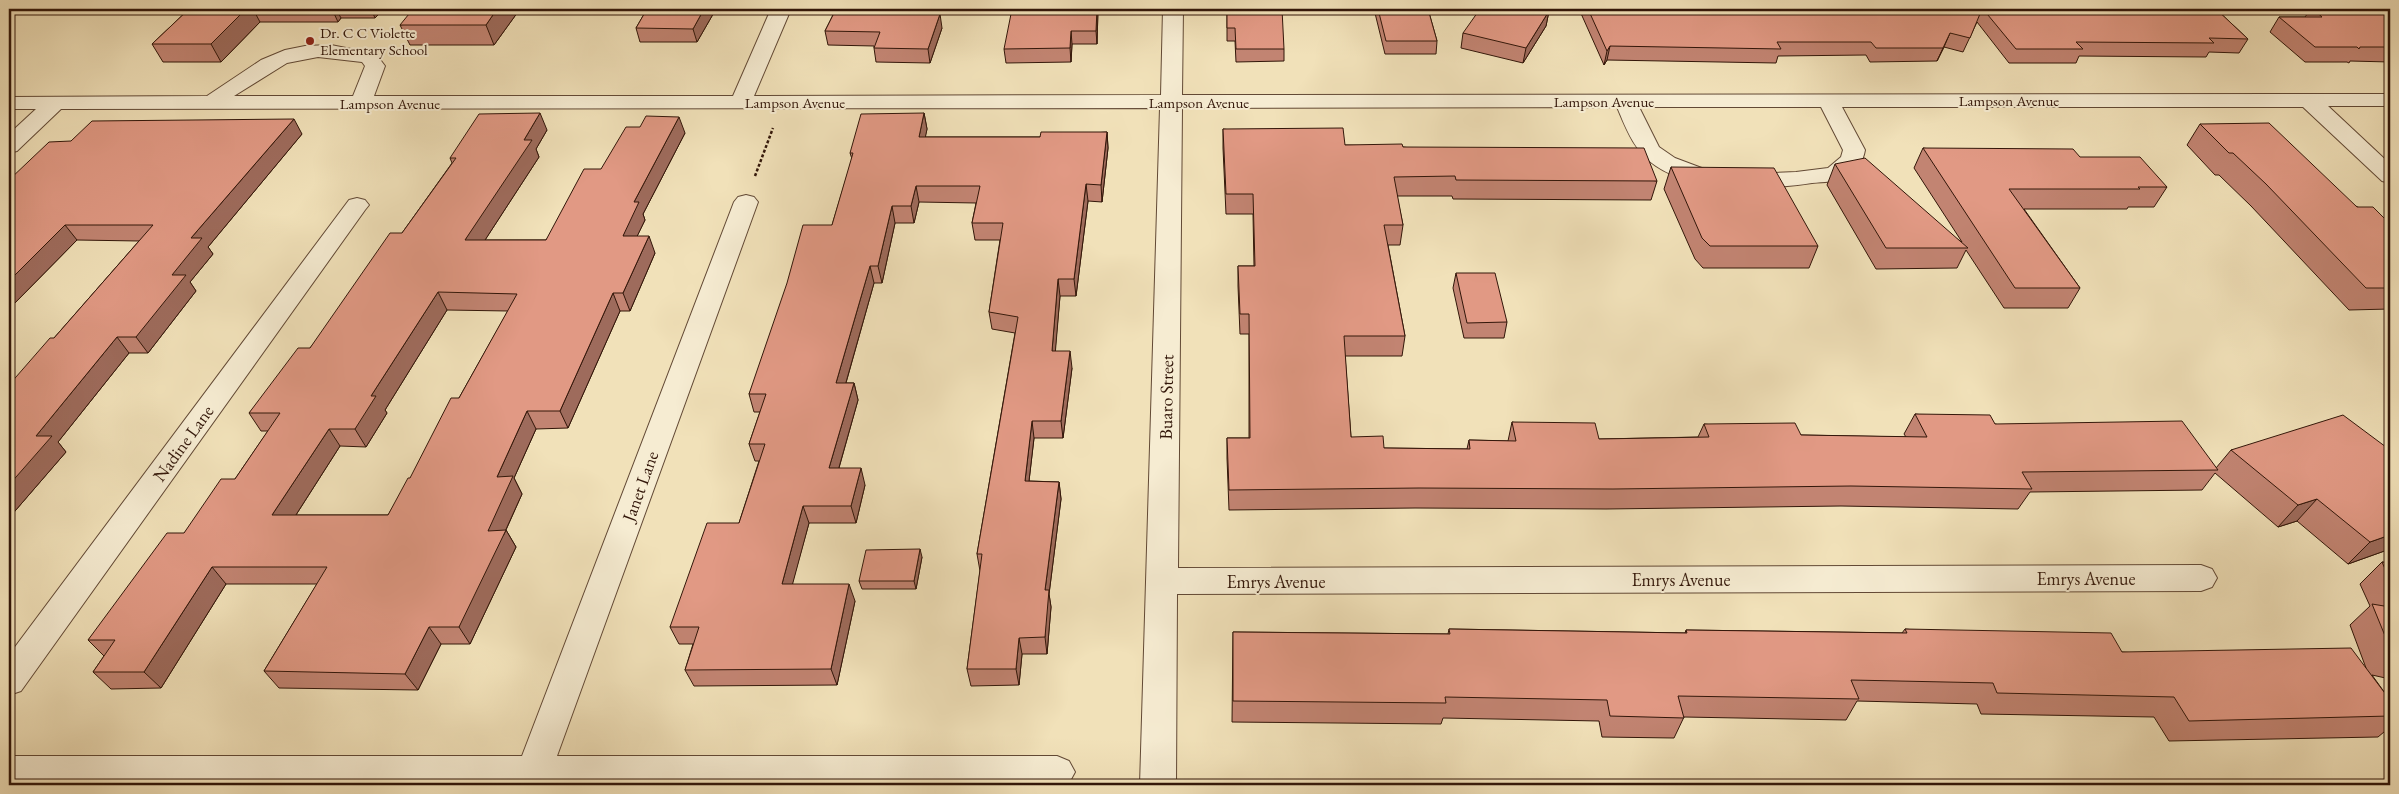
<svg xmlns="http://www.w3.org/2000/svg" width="2399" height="794" viewBox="0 0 2399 794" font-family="'EB Garamond',serif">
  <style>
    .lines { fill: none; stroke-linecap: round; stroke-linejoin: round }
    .minor-casing { stroke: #624935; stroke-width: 2 }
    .path { stroke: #321609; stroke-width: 2.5; stroke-dasharray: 3 2; stroke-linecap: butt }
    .minor { fill: #f6ecd2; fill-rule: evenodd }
    .wall { fill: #c28472; stroke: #321609; fill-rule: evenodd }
    .shaded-wall { fill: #9e6b5c; stroke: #321609 }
    .building { fill: #e19984; stroke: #321609; fill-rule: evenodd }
    .poi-dot { fill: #8f2418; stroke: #f6ecd2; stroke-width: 2 }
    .labels { text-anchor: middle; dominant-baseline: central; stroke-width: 4; stroke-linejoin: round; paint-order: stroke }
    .far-poi-label { font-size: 15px; fill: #321609; stroke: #f6ecd2; text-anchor: start }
    .far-street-label { font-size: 15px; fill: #321609; stroke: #f6ecd2 }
    .street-label { font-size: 18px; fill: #321609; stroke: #f6ecd2 }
  </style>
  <rect width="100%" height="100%" fill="#f1e1b9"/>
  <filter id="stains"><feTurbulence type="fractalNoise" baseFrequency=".004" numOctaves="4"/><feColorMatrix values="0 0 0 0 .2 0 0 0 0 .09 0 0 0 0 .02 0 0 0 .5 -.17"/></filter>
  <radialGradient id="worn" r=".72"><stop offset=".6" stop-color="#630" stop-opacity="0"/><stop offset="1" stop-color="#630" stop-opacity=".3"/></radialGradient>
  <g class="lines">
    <g class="minor-casing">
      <path id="minor" d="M771,9H791L754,96L1161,95L1163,9H1183L1182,95L2390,94V106H2328L2390,164V183L2382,181L2303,107H1842L1865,150C1863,162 1857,170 1846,176C1836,182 1823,182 1812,183C1767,190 1696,193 1656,166C1635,152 1627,131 1617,107L1182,108L1178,568L2201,565L2212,569L2217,578L2212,587L2201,591L1177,594L1176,785H1140L1160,108L61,109L17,151L9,153V134L36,109H9V97L207,96L261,60L285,50L305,46L331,45L376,54L385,66L374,96H733ZM318,57L362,62L365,66L353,96H234L287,63ZM1639,107H1821L1843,150L1841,157L1828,168L1796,172L1752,174L1707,170L1675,158L1659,147Z
        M746,195L754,197L758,202L557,756H1057L1069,761L1075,772L1069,783L1064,785H9V756H522L734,202L738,197Z
        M357,198L365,200L369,205L365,210L21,691L9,695V655L349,200Z"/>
    </g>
    <path class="path" d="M755,176L773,128"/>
    <use href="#minor" class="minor"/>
  </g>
  <path class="wall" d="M189,9H384L375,18H341L338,22H260L221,62H163L152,44Z
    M520,9L494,45H410L400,25Z
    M647,9H716L697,42H640L636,28Z
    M836,9H928L927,14L942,28L930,63L876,62L874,48V46L828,45L825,31Z
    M1098,9L1097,44H1072L1071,62L1006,63L1004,49Z
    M1227,9L1284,49V61L1236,62L1235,41H1227Z
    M1374,9H1428L1437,41L1436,54H1385Z
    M1579,9H2216L2248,39L2239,53L2209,52L2206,57L2079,56L2076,63H2009L1977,22L1963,52L1944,47L1937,61L1870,62L1866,55L1778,56L1776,63L1607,60L1604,65Z
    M2311,9H2390V62L2350,61L2349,63L2347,62H2305L2270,32L2279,17H2305Z
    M1549,11L1546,26L1523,63L1461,48L1463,33Z
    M924,113L927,129L925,137H1040L1107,132L1108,148L1102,202L1088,201L1076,296H1060L1055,351L1072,368L1063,438H1034L1029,481L1059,482L1061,499L1049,594L1051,607L1047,654H1022L1019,685L971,686L967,669L980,571L977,554L1015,333L992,329L989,312L1000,240H975L972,223L976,203L919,202L914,223H895L882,283H874L846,383H854L858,400L839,468L865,485L856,523H809L792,584L855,601L837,685L694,686L685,670L693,644H679L670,627L739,523L759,461H755L749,444L760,412H754L749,394L832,225L852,159L850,153Z
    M2200,124L2390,224V309L2349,310L2251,206L2219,175H2215L2187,145Z
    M1223,129L1345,145L1403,147L1657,181L1651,200L1453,199L1452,196H1397L1403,225L1400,245H1388L1405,336L1402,356H1345L1351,437L1384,448L1467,449L1469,440L1508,441L1512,422L1599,439L1698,437L1704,424L1801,435L1906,437L1904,434L1915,414L1995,424L2216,468L2231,450H2390V549L2348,564L2297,521L2278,527L2215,473L2202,490L2030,492L2018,509L1841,506L1606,509L1415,508L1229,510L1227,458V438H1249V334H1240L1238,286V266H1254L1253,214H1226L1223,148Z
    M547,130L536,149L539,157L485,240H546L601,169L685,133L643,214L645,220L637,236L655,253L630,311H620L568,428L536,429L514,478L522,494L506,530L516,547L470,644H441L418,690L279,688L264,671L317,584H226L161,688L111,689L93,672L104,656L88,640L184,533L235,479L268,431H261L249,413L310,348L402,233L452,163L450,158ZM447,310L508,311L459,398L388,515H296L340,446L366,447L387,413L385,410Z
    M302,134L208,247L213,254L190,282L196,291L148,353H129L58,442L66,452L9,518L54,338L139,241L77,240L9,309L71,141Z
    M1923,148L2167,187L2154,207H2128L2127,209H2024L2080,288L2068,308H2004L1966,250L1957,268L1876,269L1827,185L1835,164L1962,242L1914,168Z
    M1671,167L1818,246L1809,268H1703L1695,259L1664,189Z
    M1456,273L1507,322L1504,338H1464L1453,288Z
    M922,557L916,589H862L859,581Z
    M2382,562L2390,563V679L2372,675L2390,700V727L2378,737L2169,741L2154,717L1981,714L1977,704L1857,701L1846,720L1684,717L1674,738L1602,737L1599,721L1443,718L1441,724L1232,722L1233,632L1448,634L1449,629L1685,633L1686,630L1902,633L1905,629L2122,652L2366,668L2350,625L2370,606L2360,584Z"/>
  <path class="shaded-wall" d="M246,9H253L260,22L221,62L211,44Z
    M332,9H336L341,18L338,22Z
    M371,9H384L375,18Z
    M497,9H520L494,45L486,25Z
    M704,9H716L697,42L693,29Z
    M923,9H928L924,27L921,14Z
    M1097,9H1098L1097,44L1096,31Z
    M1549,11L1546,26L1523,63L1526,48Z
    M940,14L942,28L930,63L928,49Z
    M1071,31L1072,44L1071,62L1070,48Z
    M1950,33L1944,47L1937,61L1943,48Z
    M1610,46L1607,60L1604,65L1607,51Z
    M540,113L547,130L536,149L539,157L474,257L465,240Z
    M924,113L927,129L922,154L919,137Z
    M679,117L685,133L643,214L645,220L629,253L623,236L634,202Z
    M294,119L302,134L208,247L213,254L190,282L196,291L148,353L136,337L172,275L191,238Z
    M1107,132L1108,148L1102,202L1101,185Z
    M1086,184L1088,201L1076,296L1074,279Z
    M916,186L919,202L914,223L911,206Z
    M892,206L895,223L882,283L878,266Z
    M65,225L77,240L9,309V281Z
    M649,236L655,253L630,311L623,293Z
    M870,266L874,283L841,400L836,383Z
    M1058,279L1060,296L1054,368L1052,351Z
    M438,292L447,310L385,410L387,413L366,447L355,429L371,396Z
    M613,293L620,311L568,428L560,411Z
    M117,337L129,353L58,442L66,452L9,518V485L36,436Z
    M1070,351L1072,368L1063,438L1061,421Z
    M854,383L858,400L834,485L829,468Z
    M527,411L536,429L514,478L522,494L503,536L506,530L516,547L470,644L459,627L488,531L497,477Z
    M1032,421L1034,438L1027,498L1025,481Z
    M329,429L340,446L285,532L272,515Z
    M861,468L865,485L856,523L851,506Z
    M1059,482L1061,499L1049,594L1051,607L1047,654L1045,637V590Z
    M2317,499L2297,521L2278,527L2298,505Z
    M803,506L809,523L788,601L782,584Z
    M2390,535V549L2348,564L2370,542Z
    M920,549L922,557L916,589L914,581Z
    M212,567L226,584L161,688L144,672Z
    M849,584L855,601L837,685L831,669Z
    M429,627L441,644L418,690L405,674Z
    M1019,638L1022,654L1019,685L1016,669Z"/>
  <path class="building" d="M189,9H246L211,44H152Z
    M413,9H497L486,25H400Z
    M647,9H704L693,29L636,28Z
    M836,9H923L921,14H940L928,49L874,48L880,32L825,31Z
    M1012,9H1097L1096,31H1071L1070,48L1004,49Z
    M1227,9H1282L1284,49H1236L1235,28H1227Z
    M1378,9H1428L1437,41H1386Z
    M1480,9H1538L1549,11L1526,48L1463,33Z
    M1588,9H1982L1970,38L1950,33L1943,48H1876L1871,42H1777L1781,49L1610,46L1607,51Z
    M1983,9H2216L2248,39L2209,38L2214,43L2076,42L2083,49H2016Z
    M2313,9H2390V47H2360L2359,49L2357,47H2315L2279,17H2322Z
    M540,113L524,140H532L465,240H546L584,169H601L626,127H640L646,116L679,117L634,202H639L623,236H649L623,293H613L560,411H527L497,477L513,476L488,531L506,530L459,627H429L405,674L264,671L327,567H212L144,672H93L115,640H88L167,533H184L221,479H235L280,413H249L298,348H310L390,233H402L456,158H450L479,114ZM438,292L517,294L459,398H451L410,478H408L388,515H272L329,429H355L376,396H371Z
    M924,113L919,137H1040L1041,132H1107L1101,185L1086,184L1074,279H1058L1052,351H1070L1061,421H1032L1025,481L1059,482L1045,590H1049L1045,637L1019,638L1016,669H967L982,554H977L1018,317L989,312L1003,223H972L980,186H916L911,206H892L878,266H870L836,383H854L829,468H861L851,506H803L782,584H849L831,669L685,670L699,627H670L707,523H739L765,444H749L766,394H749L787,283L803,225H832L853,153H850L861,114Z
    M294,119L191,238H202L172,275H186L136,337H117L36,436H52L9,485V385L50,338H54L153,225H65L9,281V180L49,142L71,141L92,121Z
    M2269,123L2357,207H2373L2390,224V288H2366L2266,184L2233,153H2229L2200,124Z
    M1343,128L1345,145L1402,144L1403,147L1644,148L1657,181L1456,180L1455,176L1394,177L1403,225H1384L1405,336H1344L1351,437L1383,436L1384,448L1470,449L1469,440L1516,441L1512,422L1595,423L1599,439L1709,437L1704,424L1795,423L1801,435L1927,437L1915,414L1990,415L1995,424L2182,421L2218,470L2022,472L2032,489L1851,486L1613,489L1419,488L1229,490L1227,438H1250L1249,314H1240L1238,266H1255L1253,194H1226L1223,129Z
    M1923,148L2073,149L2080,157H2140L2167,187H2138L2140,189H2009L2080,288H2015Z
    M1865,158L1968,248H1886L1835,164Z
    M1671,167L1774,168L1818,246H1710L1702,238Z
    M1456,273H1495L1507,322L1467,323Z
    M2343,415L2390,450V535L2370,542L2317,499L2298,505L2231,450Z
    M920,549L914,581H859L866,550Z
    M2382,562L2390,563V580Z
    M2372,604L2390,607V648Z
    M1449,629L1687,633L1686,630L1907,633L1905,629L2111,633L2122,652L2351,648L2390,700V716L2189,721L2174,697L1997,693L1993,683L1851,680L1859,699L1678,696L1684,718L1610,716L1607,700L1445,697L1446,703L1233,701V632L1450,634Z"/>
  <circle class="poi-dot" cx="310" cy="41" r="5"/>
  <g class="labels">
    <g class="far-poi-label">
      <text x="320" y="32">Dr. C C Violette<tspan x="320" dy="17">Elementary School</tspan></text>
    </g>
    <g class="far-street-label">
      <text x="2009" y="100">Lampson Avenue</text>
      <text x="1604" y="101">Lampson Avenue</text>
      <text x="795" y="102">Lampson Avenue</text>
      <text x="1199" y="102">Lampson Avenue</text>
      <text x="390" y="103">Lampson Avenue</text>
    </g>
    <g class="street-label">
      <text transform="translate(1166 397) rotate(-89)">Buaro Street</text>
      <text transform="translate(183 443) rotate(-54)">Nadine Lane</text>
      <text transform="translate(640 486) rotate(-70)">Janet Lane</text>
      <text x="2086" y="578">Emrys Avenue</text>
      <text x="1681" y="579">Emrys Avenue</text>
      <text x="1276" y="581">Emrys Avenue</text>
    </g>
  </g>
  <rect width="2399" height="794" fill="none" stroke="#f1e1b9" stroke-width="30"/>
  <rect x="10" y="10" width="2379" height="774" fill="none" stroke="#321609" stroke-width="2.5"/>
  <rect x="15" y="15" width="2369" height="764" fill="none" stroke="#321609"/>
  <rect width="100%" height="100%" filter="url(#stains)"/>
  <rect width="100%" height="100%" fill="url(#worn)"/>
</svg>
